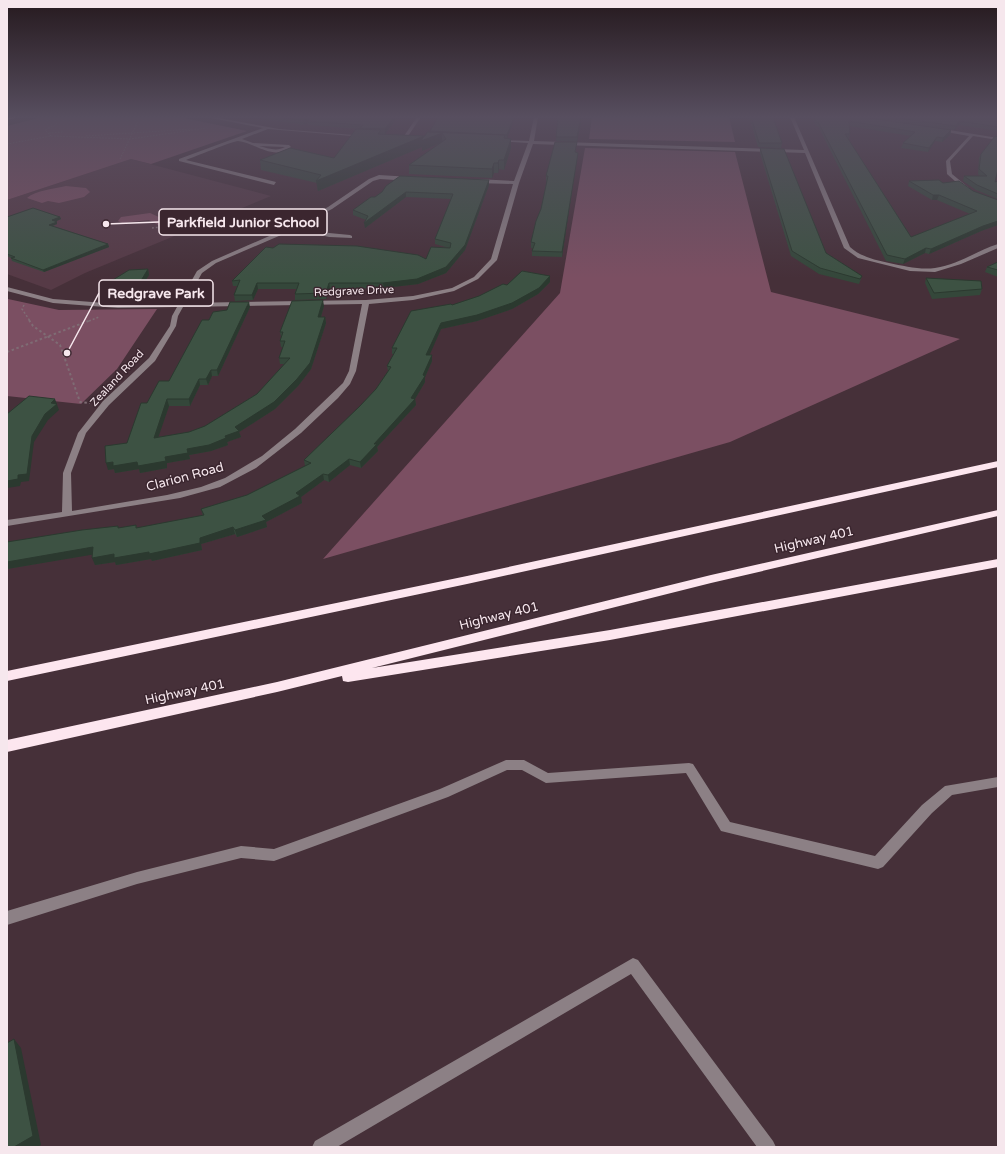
<svg xmlns="http://www.w3.org/2000/svg" width="1005" height="1154" viewBox="0 0 1005 1154" font-family="'Varela Round',sans-serif">
  <style>
    .built { fill: #563a46 }
    .green { fill: #7b4f62 }
    .lines { fill: none; stroke-linecap: round; stroke-linejoin: round }
    .path-far2 { stroke: #7f6c74; stroke-width: 1; stroke-dasharray: 1.5 1.5; stroke-linecap: butt }
    .path-far1 { stroke: #7f6c74; stroke-width: 1.5; stroke-dasharray: 2 2; stroke-linecap: butt }
    .path { stroke: #7f6c74; stroke-width: 2; stroke-dasharray: 2.5 2.5; stroke-linecap: butt }
    .minor { fill: #8c8085; fill-rule: evenodd }
    .major { fill: #e0c8d1; fill-rule: evenodd }
    .highway { fill: #fde6ef; fill-rule: evenodd }
    .wall { fill: #34473a }
    .shaded-wall { fill: #2b392f }
    .building { fill: #3d5243; stroke: #2b392f }
    .labels { text-anchor: middle; dominant-baseline: central; stroke-width: 3; stroke-linejoin: round; paint-order: stroke }
    .far-street-label { font-size: 11px; fill: #f6e7ed; stroke: #3b262f }
    .street-label { font-size: 13px; fill: #f6e7ed; stroke: #3b262f }
    .leader { fill: none; stroke: #f6e7ed; stroke-width: 1.5 }
    .callout-dot { fill: #f6e7ed; stroke: #3b262f; stroke-width: 1.5 }
    .callout { fill: #3b262f; stroke: #f6e7ed; stroke-width: 1.5 }
    .callout-label { font-size: 14px; text-anchor: middle; font-weight: bold; fill: #f6e7ed }
  </style>
  <rect width="100%" height="100%" fill="#463039"/>
  <path class="built" d="M131,159L271,196L85,273L51,290L7,274V200Z"/>
  <path class="green" d="M42,117H179L247,131L151,164L131,159L7,200V126Z
    M592,117H729L735,142L589,139Z
    M585,148L735,152L771,292L960,339L730,442L323,559L560,293Z
    M66,186L86,188L90,192L84,197L59,203L48,201L42,203L27,198C36,190 54,189 66,186Z
    M150,213L170,222L160,226L149,220L122,223L118,221L121,217Z
    M8,299L59,310L157,309L117,369L81,404L7,396Z"/>
  <g class="lines">
    <path class="path-far2" d="M49,133L64,132
      M51,136L45,130L57,124L54,117
      M86,136L193,129
      M7,144L51,136L130,139L207,128
      M120,159L140,117"/>
    <path class="path-far1" d="M152,228C167,226 189,227 203,222C218,216 224,210 242,210L281,221
      M24,305L22,309L30,321
      M89,321L99,317"/>
    <path class="path" d="M29,320L33,326L60,345L80,402L90,403
      M7,352L91,320"/>
    <path class="minor" d="M206,117H213L279,129L366,136L364,137L268,129L242,139L253,143L289,145L291,147C274,162 254,142 238,141C233,141 194,157 186,160L276,182L274,185L179,161V159L263,128ZM259,146L285,147C277,152 267,148 259,146Z
      M417,117H421L406,139H402Z
      M534,117H538L534,141L804,150L790,117H794L850,247C861,257 875,260 889,263C904,266 920,270 935,268C958,265 976,251 998,244V248L961,264L935,272L910,271L858,258L844,248L805,153L533,144L519,183L497,260L478,279L454,291L413,300L369,304L356,371L350,384L338,398L301,433L256,468L220,487L180,498L7,526V520L62,512L63,473L78,433L103,401L149,358L170,326L172,316L177,307L118,308L53,303L7,291V287L53,299L118,304L179,303L197,271L212,261L292,226L328,207L369,179L379,175L411,177L414,179L411,181L380,179L373,181L332,209L299,226L329,233L350,235L352,236V238L329,237L295,229L216,263L202,273L185,303L366,300L413,296L452,288L474,277L491,259L513,184L477,183L474,181L477,179L514,181L528,143L496,141L498,140L529,141ZM362,304L349,371L343,383L295,429L262,456L225,478L201,487L167,495L72,511L71,473L86,433L109,405L155,361L176,326L178,316L183,307Z
      M937,128L998,138V140L973,136L950,161L952,174L969,188V190H965L947,174L946,161L969,136L935,130Z
      M506,760H524L548,773L689,763L693,764L730,822L875,856L922,805L945,786L998,777V787L952,795L932,813L883,867L878,869L721,831L686,773L546,783L522,770H507L448,797L274,861L241,858L137,884L7,925V911L137,872L241,846L274,849L440,789Z
      M633,958L638,960L773,1141L776,1147H757L631,974L337,1147H312L315,1141Z"/>
    <path class="major" d="M13,117H19L7,120V118Z"/>
    <path class="highway" d="M998,461V467L467,584L7,681V671L467,576Z
      M998,510V516L711,583L372,668L610,630L998,559V567L610,640L348,682L343,681L342,676L277,692L7,752V740L277,682L711,575Z"/>
  </g>
  <path class="wall" d="M250,117H398L385,134H381L425,136L430,132L438,117H515L507,138L511,139V148L504,170L499,169L498,173H494L492,178L409,174V165L440,143L422,151V147L318,191L317,183L261,170L260,160L334,158L360,129L309,125L308,123L304,125Z
    M558,117H582L577,142L556,141Z
    M749,117H773L782,143L781,148L758,147Z
    M811,117H998V131L959,125L954,130L882,120L951,130L950,135L942,142L935,141L928,152L901,148L903,143L911,136L849,126L850,134L849,139H848L911,237L970,214L937,200H932L908,186L909,181L943,183L973,191L998,200V225L981,231L929,254L925,253L903,264L886,261L818,126H816Z
    M998,134V169L995,182L998,181V199L976,190L963,181L964,176H980L978,174L979,158L981,154L997,136Z
    M576,147V152L578,153L577,157L562,257L532,256V251L533,248H531V242L541,209L547,181H546V176Z
    M760,148L826,253L862,276L859,284L819,274L791,256L760,153Z
    M489,185L465,250L446,273L418,284L384,288L330,289L326,299L295,300V294L296,289H258L253,300L235,301L234,295L237,286H233L232,281L426,259L449,248L435,244V239L451,199L406,197L365,228L366,220L353,215V210L375,197L382,192Z
    M7,217H60L61,219L56,221L57,222V224L53,226L108,244L109,247L44,272L12,261L11,258L7,256Z
    M998,262V277L985,272L987,267Z
    M148,269L149,275L140,289L109,288L108,283Z
    M550,276V282L538,294L512,309L477,321L441,329L429,355L432,361L425,377V382L415,399L416,405L377,447L378,451L361,468L350,465L329,482L324,480L301,497L302,503L266,522L267,527L237,537L235,534L201,544L202,550L152,561L151,559L116,565L115,562L95,565L93,554L7,569V542L118,526L119,528L136,525L137,528L203,516L201,509L247,495L305,466L304,460L360,406L376,389L388,371L387,366L394,354H392V348L452,305L479,296L507,285Z
    M926,278L982,289L980,295L932,299L925,283Z
    M324,306L321,317H325L326,323L311,369L298,386L275,409L239,432L241,437L227,442L228,445L211,451L189,455L190,459L167,463V468L140,473L139,469L115,473L114,469L108,470L127,443L147,403L169,381L209,320L250,307L218,376H212L208,385H200L190,406H169L158,437L189,432L205,426L257,394L284,364H280L279,358L283,347H281L280,341L281,337L280,332Z"/>
  <path class="shaded-wall" d="M394,117H398L385,134V129Z
    M514,117H515L507,139V135Z
    M581,117H582L577,142V137Z
    M308,119V123L304,125L303,120Z
    M960,121L959,125L954,130L956,126Z
    M951,130L950,135L942,142L943,138Z
    M442,133V142L422,151V147L318,191L316,181L424,136Z
    M937,137L935,141L928,152L929,148Z
    M511,139V148L504,170V160Z
    M578,153L577,157L562,257V252Z
    M499,160V169L498,173V163Z
    M494,163V173L492,178V169Z
    M489,180V185L465,250L446,273L418,284L384,288L383,283L446,267Z
    M406,192V197L365,228L364,223Z
    M933,195H939L937,200H932Z
    M60,217L61,219L52,223V220Z
    M998,221V225L981,231L929,254L931,249L983,226Z
    M57,222V224L49,227V225Z
    M108,244L109,247L44,272L43,270Z
    M926,248L925,253L903,264L905,259Z
    M148,269L149,275L140,289L139,284Z
    M550,276V282L538,294L512,309L477,321L441,329L427,361L426,355L441,323Z
    M257,283L258,289L253,300L252,295Z
    M329,283L330,289L326,299V293Z
    M323,300L324,306L319,323L318,317Z
    M249,302L250,307L218,376L217,370Z
    M325,317L326,323L311,369L298,386L275,409L239,432L241,437L227,442L228,445L211,451L189,455L190,459L167,463V468L140,473L139,469L115,473L114,469L108,470L106,463L165,457L225,436L235,427Z
    M432,355V361L425,377V382L415,399L416,405L377,447L378,451L361,468L360,462L411,398Z
    M211,370L212,376L208,385L206,379Z
    M199,379L200,385L190,406L189,399Z
    M55,399L59,410L48,420L34,442L29,481L21,482L20,486L7,488V481L18,475L32,436L51,403Z
    M167,399L169,406L156,444L154,438Z
    M349,459L350,465L329,482L328,475Z
    M323,474L324,480L301,497L302,503L266,522L267,527L237,537L235,530L262,516Z
    M233,527L235,534L201,544L202,550L152,561L151,559L116,565L115,562L95,565L92,558L200,538Z
    M93,547L96,554L7,569V562Z
    M14,1039L21,1048L41,1145L37,1147H14Z"/>
  <path class="building" d="M276,117H394L385,129L360,128L363,125L319,122L309,121L308,119L303,120Z
    M438,117H514L507,135L430,131Z
    M558,117H581L577,137H556Z
    M751,117H773L782,143H759Z
    M814,117H862L951,130L943,138L937,137L929,148L903,143L915,132L849,121L850,134H845L911,237L977,211L939,195H933L909,181L939,180L943,183L959,181L973,191L998,200V221L983,226L931,249L926,248L905,259L887,255L818,122L816,121Z
    M892,117H998V127L960,121L956,126Z
    M356,129L381,130L378,134L425,136L427,132L505,135L504,138L511,139L504,160H499L498,163H494L492,169L409,165L446,139L442,133L421,141L424,136L316,181L321,175L260,160L290,148L334,158Z
    M995,136L998,137V169L995,182L998,181V194L977,185L964,176H987L979,169L981,154Z
    M555,142H577L575,152L578,153L562,252L532,251L535,243L531,242L536,221L541,209L548,176H546Z
    M760,148L784,149L826,253L862,276L860,279L820,268L792,251Z
    M400,176L489,180L465,245L446,267L417,279L383,283H329L326,293L295,294L299,283H257L252,295H234L240,280L232,281L266,247L273,248L279,244L357,246L418,255L426,259L431,247L450,248L451,243L435,239L453,194L406,192L364,223L368,216L353,210L371,197H375L382,192L386,186Z
    M33,208L60,217L52,220L57,222L49,225L108,244L43,270L11,258L15,257L7,254V217Z
    M998,262V270L987,267Z
    M148,269L139,284L108,283L129,270Z
    M522,271L550,276L539,288L512,303L477,315L441,323L426,355H432L423,375L425,376L411,398L415,399L374,444H377L360,462L349,459L328,475L323,474L296,493L300,496L262,516L266,520L235,530L233,527L200,538V543L149,554V552L114,558V554L92,558L93,547L7,562V542L82,530L118,526V528L136,525V528L204,515L201,509L247,495L311,463L304,460L360,406L376,389L391,367L387,366L397,348H392L411,311L451,304L452,305L479,296L503,284L507,285Z
    M926,278L981,281L982,289L934,293Z
    M323,300L318,317H325L310,363L297,379L274,402L235,427L239,431L225,436L226,438L209,445L187,449L188,453L165,457L166,461L138,466L137,462L113,466V462L106,463L105,446L127,443L141,403H147L159,381H169L202,320H209L213,312L227,310L230,302H249L217,370H211L206,379H199L189,399H167L154,438L189,432L205,426L257,394L290,358H279L285,341H280L283,332H280L292,301Z
    M29,396L55,399L51,403L57,404L45,414L32,436L27,474L18,475V479L7,481V414Z
    M14,1039L33,1136L14,1147H7V1043Z"/>
  <linearGradient id="sky" x2="0" y2="1"><stop stop-color="#261a1f"/><stop offset="0.42" stop-color="#574e5f"/><stop offset="1" stop-color="#574e5f" stop-opacity="0"/></linearGradient>
  <rect width="1005" height="278" fill="url(#sky)"/>
  <g class="labels">
    <g class="far-street-label">
      <text transform="translate(354 291) rotate(-2)">Redgrave Drive</text>
      <text transform="translate(117 378) rotate(-47)">Zealand Road</text>
    </g>
    <g class="street-label">
      <text transform="translate(185 477) rotate(-15)">Clarion Road</text>
      <text transform="translate(814 540) rotate(-13)">Highway 401</text>
      <text transform="translate(499 616) rotate(-14)">Highway 401</text>
      <text transform="translate(185 692) rotate(-12)">Highway 401</text>
    </g>
  </g>
  <path class="leader" d="M106 224L159 222M67 353L99 293"/>
  <g class="callout-dot">
    <circle cx="106" cy="224" r="4"/>
    <circle cx="67" cy="353" r="4"/>
  </g>
  <g class="callout">
    <rect x="159" y="209" width="168" height="26" rx="4"/>
    <rect x="99" y="280" width="114" height="26" rx="4"/>
  </g>
  <g class="callout-label">
    <text x="243" y="227">Parkfield Junior School</text>
    <text x="156" y="298">Redgrave Park</text>
  </g>
  <rect width="1005" height="1154" fill="none" stroke="#f6e7ed" stroke-width="16"/>
</svg>
